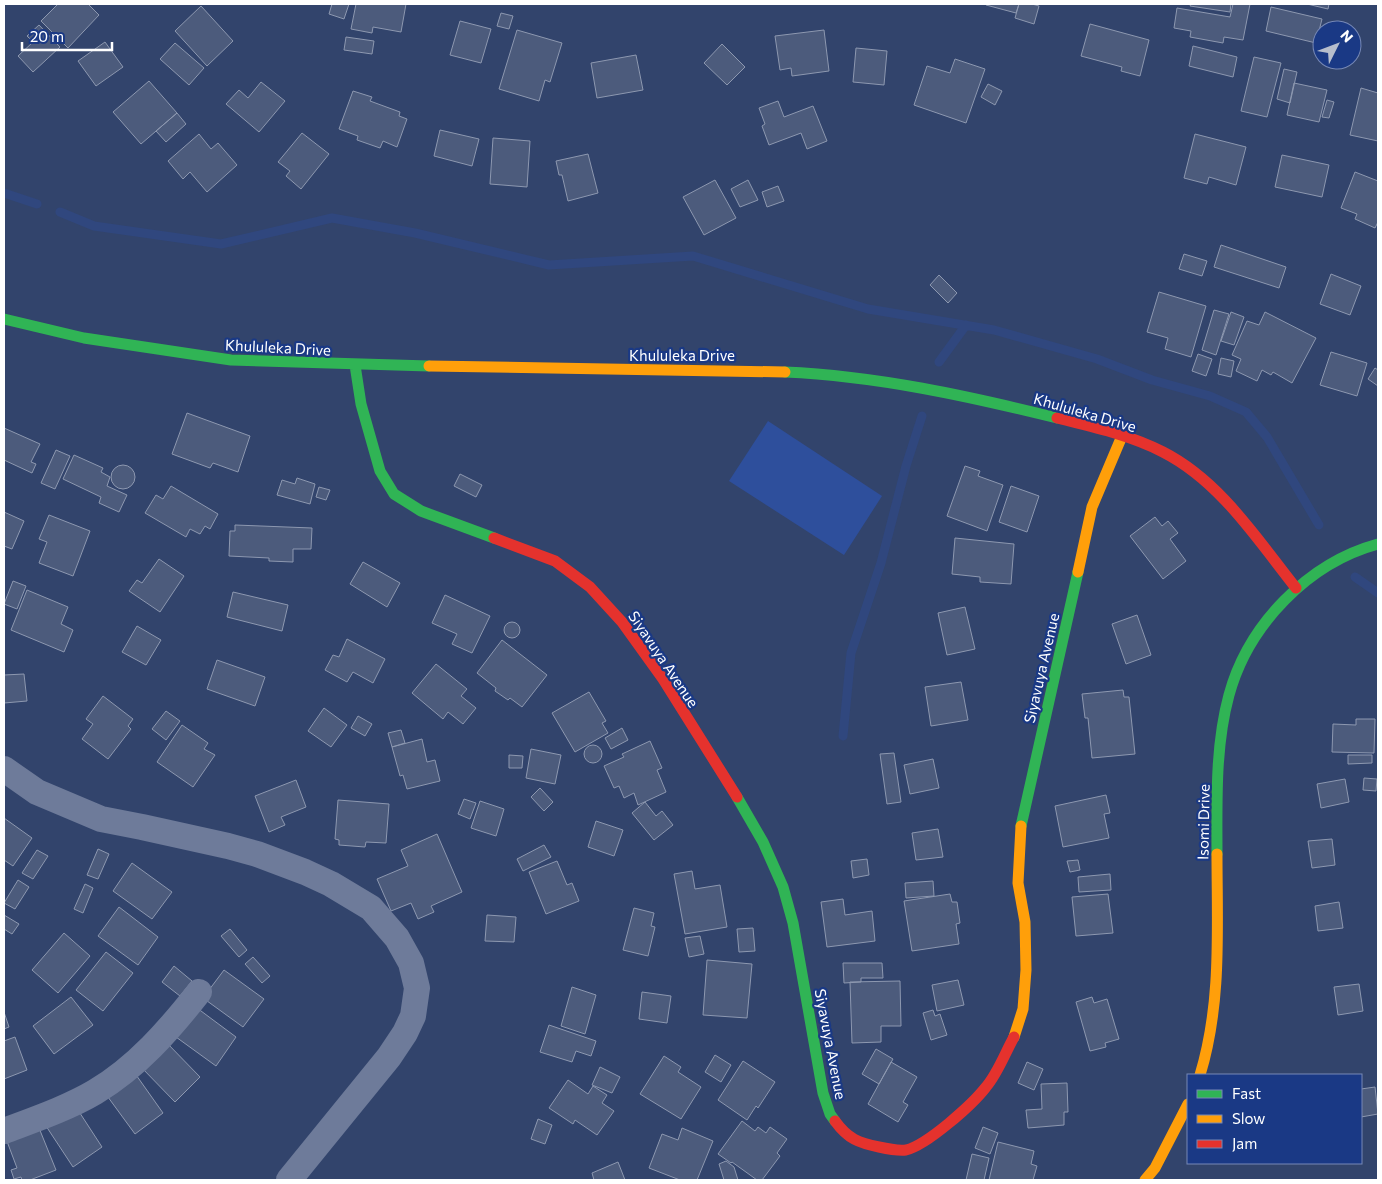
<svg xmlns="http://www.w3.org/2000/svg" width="1382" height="1184" viewBox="0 0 1382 1184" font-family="Commissioner,sans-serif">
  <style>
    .green { fill: #2e4f9c }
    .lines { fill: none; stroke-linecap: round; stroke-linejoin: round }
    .stream { stroke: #30477e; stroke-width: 9 }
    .building { fill: #4c5b7c; stroke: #8d98b0 }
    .street { stroke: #6e7b9a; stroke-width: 26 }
    .fast { stroke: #30b455; stroke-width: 11 }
    .slow { stroke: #ff9f0a; stroke-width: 11 }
    .jam { stroke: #e5322d; stroke-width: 11 }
    .labels { text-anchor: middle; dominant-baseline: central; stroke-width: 4.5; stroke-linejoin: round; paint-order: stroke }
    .street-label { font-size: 15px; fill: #fff; stroke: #1a3985 }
  </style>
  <rect width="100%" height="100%" fill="#32446c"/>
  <path class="green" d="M768,421L882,496L844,555L729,481Z"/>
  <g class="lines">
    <path class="stream" d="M4,193L37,204
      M60,212L94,226L221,244L332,218L415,233L549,265L693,256L868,309L994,330L1097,359L1152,380L1210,396L1246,412L1267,437L1319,525
      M939,362L966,325
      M1355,577L1378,593
      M843,736L851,653L881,563L906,466L922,416"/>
  </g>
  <path class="building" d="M58,4H88L99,15L68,48L41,21Z
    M332,4H349L344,19L329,14Z
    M356,4H406L401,32L373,27L372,33L351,29Z
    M987,4H1019L1016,13L986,5Z
    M1019,4H1032L1039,6L1034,24L1015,18Z
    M1191,4H1231L1230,12L1190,6Z
    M1233,4H1250L1243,40L1224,37L1223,43L1190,37L1191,31L1174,28L1177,8L1230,17Z
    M1307,4H1329L1328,9Z
    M201,6L233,41L207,66L175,31Z
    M1271,7L1322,19L1316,43L1266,31Z
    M501,13L513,16L509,29L497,26Z
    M460,21L491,29L481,63L450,55Z
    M1090,24L1149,40L1140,76L1121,71L1122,67L1081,56Z
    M39,25L60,47L33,72L18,56L33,42L27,36Z
    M517,30L562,43L550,82L545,80L539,101L499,89Z
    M824,30L829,71L792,76L791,68L780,70L775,36Z
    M346,37L374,41L372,54L344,50Z
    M105,42L123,67L96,86L78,61Z
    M175,43L204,68L189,85L160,59Z
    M722,44L745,67L727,85L704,63Z
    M1193,46L1237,57L1233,77L1189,66Z
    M856,48L887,51L884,85L853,82Z
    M636,55L643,90L597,98L591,63Z
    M1254,57L1281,63L1267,117L1241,111Z
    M955,59L985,69L966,123L914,105L927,66L950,73Z
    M1284,69L1297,72L1290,103L1277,99Z
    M149,81L177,113L141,144L113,112Z
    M261,82L285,101L259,132L226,104L239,90L248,98Z
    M1294,83L1327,90L1319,122L1287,115Z
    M988,84L1002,91L995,105L981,97Z
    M1361,88L1378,93V141L1350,135Z
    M353,91L372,97L370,101L400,112L399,116L407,119L397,147L383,141L380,148L357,140L358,136L339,129Z
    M1327,100L1334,102L1329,118L1322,117Z
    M778,101L784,117L813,106L827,141L807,149L801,133L769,145L762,126L765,124L759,108Z
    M177,113L186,124L166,142L156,131Z
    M440,130L479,139L472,166L434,156Z
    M302,133L329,154L301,189L286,176L290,171L278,162Z
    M199,134L211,149L218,143L237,165L207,192L190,172L183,179L168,161Z
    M1195,134L1246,147L1236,185L1209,177L1207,184L1184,178Z
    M493,138L530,141L527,187L490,184Z
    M588,154L598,193L568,201L562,175H559L556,161Z
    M1282,155L1329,165L1322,197L1275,187Z
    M1355,172L1378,181V222L1375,228L1355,219L1357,214L1341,208Z
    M715,180L736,218L704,235L683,197Z
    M748,180L758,200L740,207L731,189Z
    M778,186L784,201L767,207L762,192Z
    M1221,245L1286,267L1279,288L1214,267Z
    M1184,254L1207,261L1202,276L1179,269Z
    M1331,274L1361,286L1350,315L1320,304Z
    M939,275L957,293L948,303L930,285Z
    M1159,292L1206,306L1191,357L1165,349L1168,338L1147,332Z
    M1214,310L1229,314L1216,355L1202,350Z
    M1231,312L1244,317L1234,345L1221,341Z
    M1265,312L1316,338L1292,383L1273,372L1271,375L1262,370L1257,381L1236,371L1241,359L1232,355L1247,321L1259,325Z
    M1331,352L1367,363L1357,396L1320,385Z
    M1198,354L1212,359L1206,376L1192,371Z
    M1221,358L1234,361L1231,377L1218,374Z
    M1375,368L1378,370V386L1368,379Z
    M187,413L250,436L238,472L213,463L210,468L172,454Z
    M4,428L40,444L31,462L36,464L32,473L4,460Z
    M56,450L70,456L55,489L41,483Z
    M74,455L103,468L101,472L110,477L107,486L127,495L119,512L99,503L101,497L63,479Z
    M111 477a12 12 0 1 1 24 0a12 12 0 1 1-24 0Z
    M965,466L980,471L978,476L1003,485L987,531L947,516Z
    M460,474L482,485L476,497L454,486Z
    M297,478L315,484L310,504L277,495L282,480L295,484Z
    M171,486L218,514L210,529L205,526L200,534L190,529L186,537L145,513L156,495L163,499Z
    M1011,486L1039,496L1027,532L999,522Z
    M319,487L330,490L326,500L316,497Z
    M4,512L24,521L12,549L4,546Z
    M49,515L90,531L73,576L39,563L47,542L39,539Z
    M1155,517L1162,526L1168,521L1178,533L1170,539L1186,561L1163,579L1130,536Z
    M235,525L312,528L311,549H293V562L269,561V558L229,556L230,531H235Z
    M955,538L1014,544L1011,584L980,582V577L952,574Z
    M159,559L184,576L160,612L129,591L137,580L142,583Z
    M363,562L400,583L387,607L350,584Z
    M13,581L26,586L17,609L4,604Z
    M27,590L68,607L61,624L73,630L64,652L11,630Z
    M233,592L288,605L282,631L227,617Z
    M445,595L490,616L472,653L452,644L457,634L432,623Z
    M965,607L975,649L947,655L938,613Z
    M1137,615L1151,655L1126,664L1112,624Z
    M504 630a8 8 0 1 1 16 0a8 8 0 1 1-16 0Z
    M137,626L161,640L146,665L122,652Z
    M347,639L385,659L373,683L353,672L347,682L325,670L333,655L339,657Z
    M502,640L547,675L522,707L510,698L508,700L495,691L496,688L477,673Z
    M217,660L265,677L255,706L207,689Z
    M436,664L467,689L461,696L476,708L463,724L448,712L443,719L412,693Z
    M24,674L27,701L4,703V675Z
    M961,682L968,720L931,726L925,687Z
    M1123,690L1124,697H1129L1135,754L1092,758L1088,718H1085L1082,694Z
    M589,692L606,721L602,723L608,733L575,752L552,713Z
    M103,696L133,719L128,726L131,729L108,759L82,739L93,724L86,719Z
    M324,708L347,725L331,747L308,731Z
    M166,711L180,721L166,740L152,729Z
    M358,716L372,724L365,736L351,728Z
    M1356,719H1375L1374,753L1332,752L1333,724L1356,725Z
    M182,725L208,743L204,749L215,755L193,787L157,762Z
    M622,728L628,740L611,749L605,738Z
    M401,730L405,743L392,747L388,733Z
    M422,739L427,762L435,760L440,781L407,789L403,775L400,776L392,747Z
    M650,741L662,768L657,770L666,792L638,805L634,793L624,798L619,786L614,788L604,766L624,757L622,754Z
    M584 754a9 9 0 1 1 18 0a9 9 0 1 1-18 0Z
    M531,749L561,755L555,784L526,778Z
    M894,753L901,802L887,804L880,754Z
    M509,755L523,756L522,768H509Z
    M1348,755H1372V763L1348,764Z
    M933,759L939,788L910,794L904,765Z
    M1364,778L1377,779L1376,791L1363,790Z
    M1345,779L1349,802L1321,808L1317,784Z
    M296,780L306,807L281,817L285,825L269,832L255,796Z
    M540,788L553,802L544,811L531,797Z
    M1106,795L1110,813L1104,814L1109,838L1063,847L1055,806Z
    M464,799L476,803L470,819L458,814Z
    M338,800L389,804L386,843L366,842L365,847L339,845V840L335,839Z
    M480,801L504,809L496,836L471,828Z
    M645,802L656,816L662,811L673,825L654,840L632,813Z
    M4,818L32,838L13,866L4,860Z
    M596,821L623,830L614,856L588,847Z
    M938,829L943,857L916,860L912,833Z
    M437,834L462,892L431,906L434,912L418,919L411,903L391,911L377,879L408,866L401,850Z
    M1332,839L1335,865L1312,868L1308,841Z
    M544,845L551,857L523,871L517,859Z
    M98,849L109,854L98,879L87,875Z
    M37,850L48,856L33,879L22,873Z
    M867,859L869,875L853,878L851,861Z
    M1078,860L1080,870L1070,872L1067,861Z
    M557,861L567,885L572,883L579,901L546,914L529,872Z
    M132,863L172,892L152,919L113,891Z
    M692,871L695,889L720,885L727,927L685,934L674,874Z
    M1110,874L1111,890L1079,892L1078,877Z
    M18,880L29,887L15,909L4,903Z
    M933,881L934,896L906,898L905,883Z
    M85,884L93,888L83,913L74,909Z
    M950,894L952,902H957L960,923L956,924L959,944L912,951L904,901Z
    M1108,894L1113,933L1076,936L1072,897Z
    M843,899L845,915L872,911L875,941L827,947L821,902Z
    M1339,902L1343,928L1318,931L1315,906Z
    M119,907L158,937L138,965L98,936Z
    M634,908L654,913L651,926L655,927L648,956L623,950Z
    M4,915L19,924L12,934L4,929Z
    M487,915L516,917L514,942L485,941Z
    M753,928L755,951L739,952L737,929Z
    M230,929L247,950L239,957L221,936Z
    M64,933L90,956L58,993L32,970Z
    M700,936L704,954L689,957L685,938Z
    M106,952L133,973L103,1011L76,990Z
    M253,957L270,976L262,983L245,964Z
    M707,960L752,964L747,1018L703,1015Z
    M843,963H882L883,978H861V982L844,983Z
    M174,966L192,981L180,996L162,982Z
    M224,970L264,999L243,1027L203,998Z
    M958,980L964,1005L937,1011L932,985Z
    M900,981L901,1026H881V1042L852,1043L850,982Z
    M1359,984L1363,1011L1338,1015L1334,987Z
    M572,987L596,995L585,1034L561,1026Z
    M642,992L671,996L667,1023L639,1019Z
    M71,997L93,1025L54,1054L33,1026Z
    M1092,997L1094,1003L1107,999L1119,1039L1105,1043L1106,1047L1090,1051L1076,1002Z
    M197,1008L236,1037L216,1066L176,1037Z
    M933,1010L935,1016L940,1014L947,1035L931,1040L923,1013Z
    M4,1012L9,1027L4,1029Z
    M549,1025L596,1041L591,1056L576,1051L572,1062L540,1052Z
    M15,1037L27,1070L4,1079V1041Z
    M165,1041L200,1077L175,1102L140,1066Z
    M876,1049L893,1059L879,1084L862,1074Z
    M715,1055L731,1065L721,1082L705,1072Z
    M664,1056L681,1067L678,1072L701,1087L681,1119L640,1094Z
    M743,1061L775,1082L758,1108L756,1106L747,1120L718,1100Z
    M891,1062L917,1077L903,1102L908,1105L898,1122L868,1104Z
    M1027,1062L1043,1069L1034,1090L1018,1083Z
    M600,1067L620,1077L612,1093L592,1085Z
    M134,1072L163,1113L135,1134L105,1093Z
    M568,1080L588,1094L593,1086L607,1095L602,1103L614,1111L597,1135L575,1120L573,1124L549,1108Z
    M1067,1083L1068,1112H1064V1125L1028,1128L1026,1110L1042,1109L1041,1084Z
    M1375,1087L1378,1114L1361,1117V1089Z
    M76,1107L102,1147L73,1167L46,1126Z
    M538,1119L552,1125L545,1144L531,1139Z
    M742,1121L755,1131L758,1127L766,1133L770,1127L787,1139L777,1153L780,1156L762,1180H757L732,1162L731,1163L718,1154Z
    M37,1123L56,1170L30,1180H22L21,1177L14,1179L11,1170L17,1168L5,1136Z
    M983,1127L998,1133L990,1154L975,1148Z
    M682,1128L713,1141L697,1180H680L649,1168L662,1134L678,1140Z
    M998,1142L1034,1151L1031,1164L1037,1166L1033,1180H989Z
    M972,1154L989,1158L984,1180H966Z
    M726,1161L734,1167L738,1180H724L719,1164Z
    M618,1162L625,1180H594L592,1173Z"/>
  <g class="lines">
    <path class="street" d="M4,769L37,792L101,819L142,827L228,846L257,854L305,872L331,884L371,908L397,938L411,963L417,988L413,1016L405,1033L389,1057L289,1180
      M4,1131C33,1120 68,1108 95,1092C137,1067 169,1030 199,992"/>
    <path class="fast" d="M4,319L84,338L231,360L429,366
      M355,365L361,404L380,471L394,494L421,511L494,538
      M785,372C877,376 968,396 1057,418
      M737,797L763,842L783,887L793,923L823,1093L830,1114L835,1121
      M1021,826L1078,572
      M1217,854C1217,802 1215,746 1229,695C1248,625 1308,563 1378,544"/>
    <path class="slow" d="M429,366L785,372
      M1078,572L1092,507L1122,436
      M1014,1037L1023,1009L1026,970L1025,922L1018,883L1021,826
      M1200,1075C1222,1003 1217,928 1217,854
      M1145,1180L1155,1168L1188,1104"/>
    <path class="jam" d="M1057,418C1093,427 1130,435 1163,452C1220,481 1257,539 1296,588
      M494,538L555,561L590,587L622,622L663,679L737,797
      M835,1121C848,1139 859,1143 879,1147C888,1149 897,1151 906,1150C927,1145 972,1105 986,1087C998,1073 1005,1053 1014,1037"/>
  </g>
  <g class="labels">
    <g class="street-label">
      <text transform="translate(278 347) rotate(3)">Khululeka Drive</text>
      <text x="682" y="355">Khululeka Drive</text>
      <text transform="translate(1085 412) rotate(16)">Khululeka Drive</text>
      <text transform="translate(664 659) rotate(56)">Siyavuya Avenue</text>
      <text transform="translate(1041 668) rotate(-77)">Siyavuya Avenue</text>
      <text transform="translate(1203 822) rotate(-89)">Isomi Drive</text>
      <text transform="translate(831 1044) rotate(79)">Siyavuya Avenue</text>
    </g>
  </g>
  <rect width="1382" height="1184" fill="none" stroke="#ffffff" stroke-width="10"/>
  <rect x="1187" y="1074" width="175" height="90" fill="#1a3985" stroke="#7688b6"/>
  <rect x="1197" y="1090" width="25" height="8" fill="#30b455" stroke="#7688b6"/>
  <text x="1232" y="1099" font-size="15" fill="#ffffff">Fast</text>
  <rect x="1197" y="1115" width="25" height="8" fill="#ff9f0a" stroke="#7688b6"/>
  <text x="1232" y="1124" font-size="15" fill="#ffffff">Slow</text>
  <rect x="1197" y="1140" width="25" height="8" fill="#e5322d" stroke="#7688b6"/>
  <text x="1232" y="1149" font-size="15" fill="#ffffff">Jam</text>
  <g transform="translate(1337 45) rotate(48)"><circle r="24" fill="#1a3985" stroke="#7688b6"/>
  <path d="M0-4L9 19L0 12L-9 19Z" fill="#b7becc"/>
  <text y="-8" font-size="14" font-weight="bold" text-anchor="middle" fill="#ffffff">N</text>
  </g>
  <path d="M22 42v8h90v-8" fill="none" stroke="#ffffff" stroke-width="2.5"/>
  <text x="30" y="42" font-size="15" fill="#ffffff" stroke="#1a3985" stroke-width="4" paint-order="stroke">20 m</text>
</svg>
